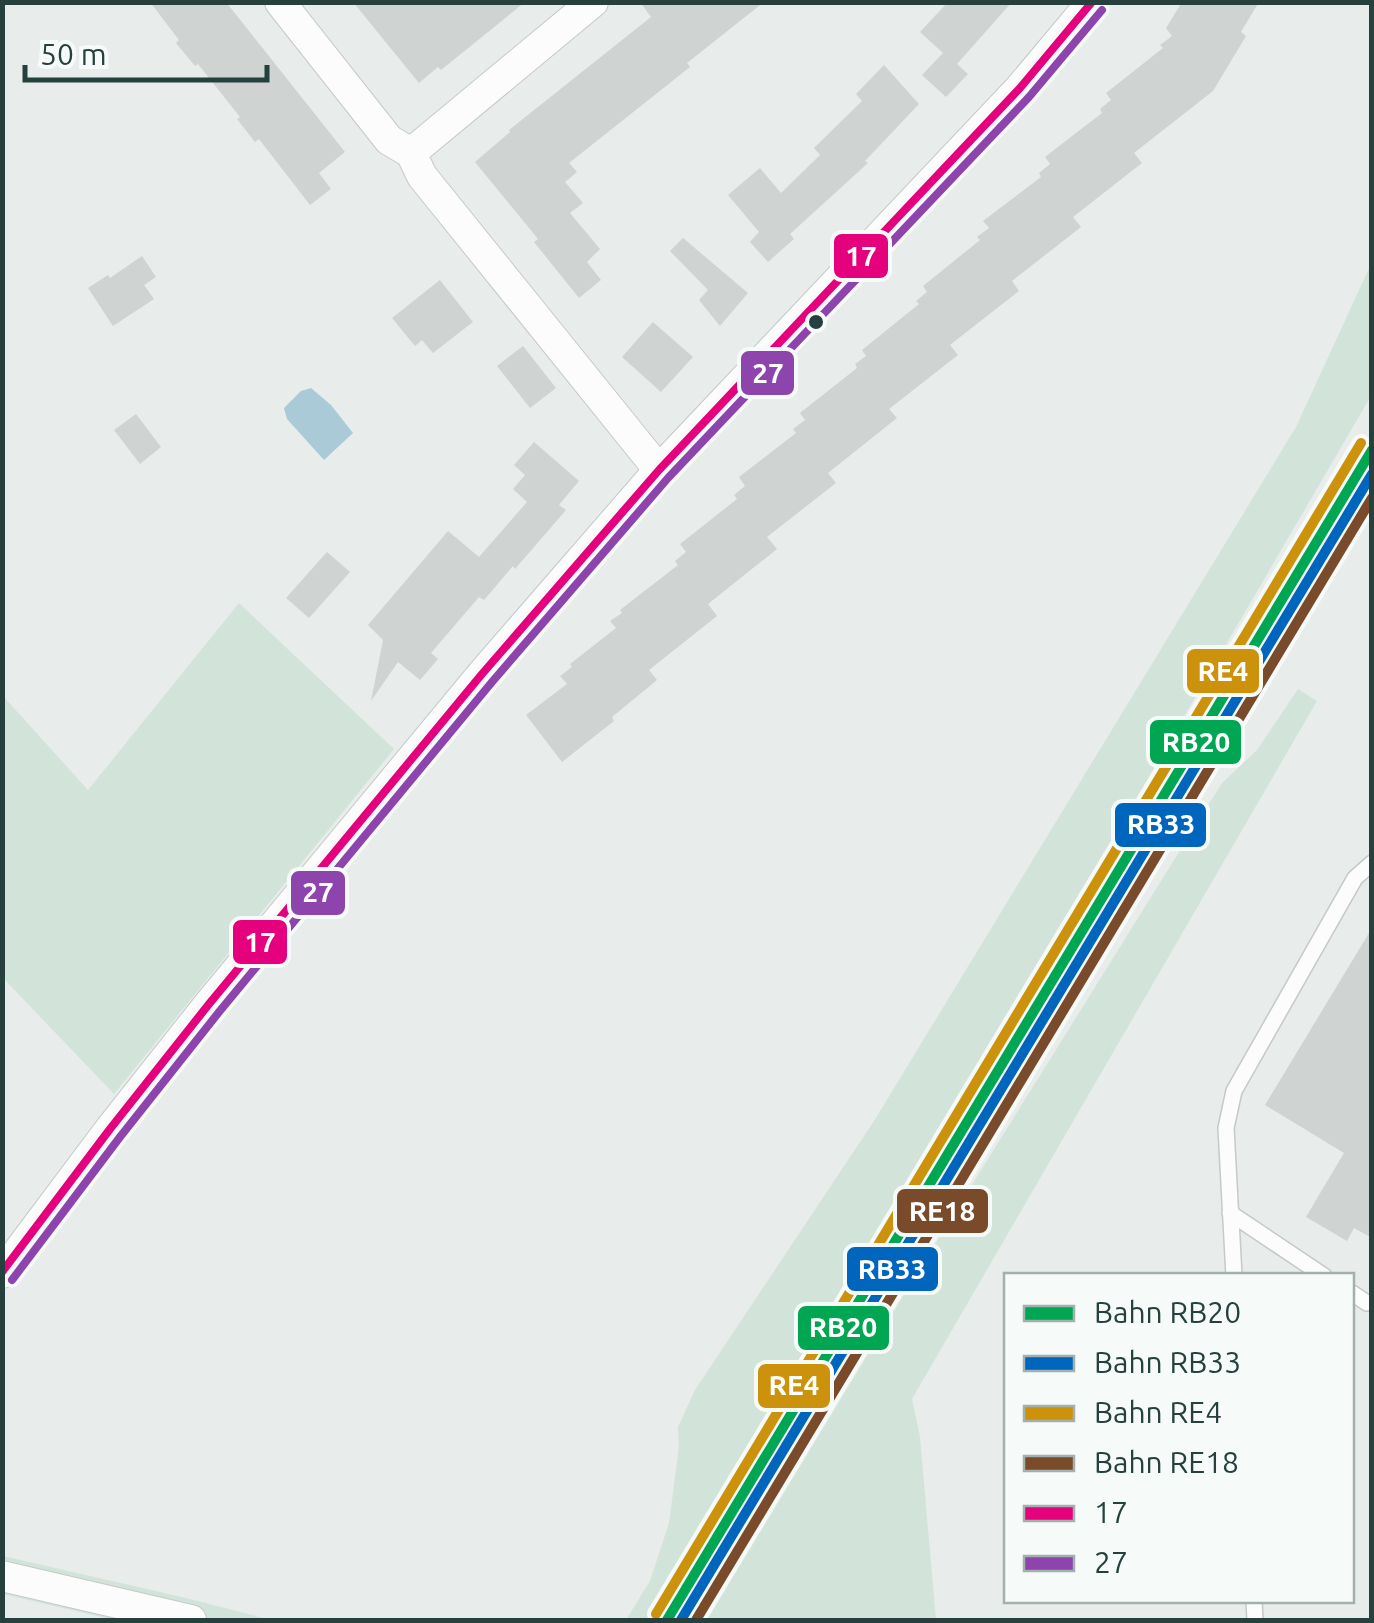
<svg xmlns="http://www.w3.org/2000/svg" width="1374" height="1623" viewBox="0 0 1374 1623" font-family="Ubuntu,sans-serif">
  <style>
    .green { fill: #d2e4da }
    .water { fill: #abcad8 }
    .building { fill: #cfd3d2 }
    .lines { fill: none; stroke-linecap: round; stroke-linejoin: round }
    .service-casing { stroke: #c5c9c8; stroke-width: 18 }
    .minor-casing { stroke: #c5c9c8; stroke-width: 32 }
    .service { stroke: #fcfcfc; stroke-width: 15 }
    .minor { stroke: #fcfcfc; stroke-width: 30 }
    .bus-1-casing { stroke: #f6faf9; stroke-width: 15 }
    .bus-2-casing { stroke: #f6faf9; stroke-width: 15 }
    .bus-1 { stroke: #e5007d; stroke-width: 8 }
    .bus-2 { stroke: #8e44ad; stroke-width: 8 }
    .rail-1-casing { stroke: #f6faf9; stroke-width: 18 }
    .rail-2-casing { stroke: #f6faf9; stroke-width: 18 }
    .rail-3-casing { stroke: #f6faf9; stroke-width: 18 }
    .rail-4-casing { stroke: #f6faf9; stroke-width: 18 }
    .rail-1 { stroke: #00a651; stroke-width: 10 }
    .rail-2 { stroke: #0065bd; stroke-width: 10 }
    .rail-3 { stroke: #cd920c; stroke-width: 10 }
    .rail-4 { stroke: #7a4b2a; stroke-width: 10 }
    .bus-dot { fill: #25403d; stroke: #f6faf9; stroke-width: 4 }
    .line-badge { stroke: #f6faf9; stroke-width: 4 }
    .badge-label { font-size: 28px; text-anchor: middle; font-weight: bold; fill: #fff }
  </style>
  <rect width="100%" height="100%" fill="#e8eceb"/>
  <path class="green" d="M1371,264V396L938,1138L648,1620H626L650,1581L669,1523L679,1447L678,1427L695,1390L874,1121L1296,427Z
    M239,603L394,749L114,1094L3,978V696L88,790Z
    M1298,689L1317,701L912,1399L920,1437L936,1620H707L914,1278L1222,783L1257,750Z
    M3,1556L182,1597L271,1620H114L3,1594Z"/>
  <path class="water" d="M311,388L331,405L353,433L324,460L287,419L284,408L301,391Z"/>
  <path class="building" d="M150,2H226L345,152L319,173L331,189L310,205L259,139L255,142L237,119L240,117L198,64L195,66L176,43L179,40Z
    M353,2H525L441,70L438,67L419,83Z
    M640,2H764L687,63L690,67L569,163L577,172L565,182L583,203L570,213L600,249L587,262L601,280L579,298L534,242L538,239L475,162L510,132L509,130L651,17Z
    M948,2H1012L957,64L968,74L946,97L922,75L943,53L920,32Z
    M1182,2H1259L1241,32L1246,36L1213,91L1134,153L1142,163L1073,217L1081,227L1012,281L1019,291L950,345L958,355L889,409L897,418L828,473L836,483L767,537L777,549L708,604L717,616L649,670L657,680L612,717L614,721L562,762L526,715L567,684L560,676L572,667L570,664L616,628L610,621L622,613L620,610L678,565L675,561L686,552L680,544L737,499L734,495L745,486L739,477L796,433L793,429L805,420L800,413L857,368L855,364L866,356L862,350L919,304L916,301L927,292L923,286L980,240L977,237L989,228L983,221L1041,177L1039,173L1050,164L1045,157L1102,113L1100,109L1111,100L1106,93L1163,48L1160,45L1172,36L1166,28Z
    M884,65L919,104L865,161L868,163L790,234L794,239L768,262L750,242L759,232L728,195L760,168L781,193L820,155L814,148L862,101L856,94Z
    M683,238L748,293L720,326L699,300L708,290L670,251Z
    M142,256L156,277L144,285L154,299L113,326L88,288L108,275L110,278Z
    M440,280L473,322L433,353L422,340L415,346L392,318Z
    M653,322L693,357L661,392L622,357Z
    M523,346L556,388L530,408L497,366Z
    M136,414L161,447L140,464L114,430Z
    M534,442L579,481L559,505L566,510L515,569L513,566L484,600L479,597L431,653L438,659L420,680L398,662L371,701L383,640L368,625L448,531L479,557L527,502L513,489L525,475L514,465Z
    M327,552L350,572L309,618L286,598Z
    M1372,928V1238L1354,1228L1347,1241L1306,1217L1344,1153L1265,1105Z"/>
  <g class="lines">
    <g class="service-casing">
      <path id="service" d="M1230,1213L1324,1276
        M1234,1276L1226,1128L1234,1091L1355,878L1372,863
        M1352,1293L1367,1303
        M1254,1600L1255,1620"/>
    </g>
    <g class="minor-casing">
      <path id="minor" d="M280,2L389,140L411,153L422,176L659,470
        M411,153L593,2
        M2,1273L110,1129L209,1004L482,674L659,470L1020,88L1092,2
        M2,1576L191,1620"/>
    </g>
    <use href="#service" class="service"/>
    <use href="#minor" class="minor"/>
    <g class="bus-1-casing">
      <path id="bus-1" d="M2,1272L110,1129L209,1004L482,674L659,470L1020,88L1092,2"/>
    </g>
    <g class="bus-2-casing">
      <path id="bus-2" d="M12,1280L120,1137L219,1012L492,682L668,478L1029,97L1102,10"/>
    </g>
    <use href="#bus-1" class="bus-1"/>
    <use href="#bus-2" class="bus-2"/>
    <g class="rail-1-casing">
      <path id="rail-1" d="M667,1620L1372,450"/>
    </g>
    <g class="rail-2-casing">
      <path id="rail-2" d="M681,1620L1372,474"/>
    </g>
    <g class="rail-3-casing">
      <path id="rail-3" d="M656,1614L1361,443"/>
    </g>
    <g class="rail-4-casing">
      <path id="rail-4" d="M696,1620L1372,498"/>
    </g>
    <use href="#rail-1" class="rail-1"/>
    <use href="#rail-2" class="rail-2"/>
    <use href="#rail-3" class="rail-3"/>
    <use href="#rail-4" class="rail-4"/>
  </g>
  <circle class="bus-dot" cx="816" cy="322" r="9"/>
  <g class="line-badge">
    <rect x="832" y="232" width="58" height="48" rx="10" fill="#e5007d"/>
    <rect x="739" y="349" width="57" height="48" rx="10" fill="#8e44ad"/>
    <rect x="1185" y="647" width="76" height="48" rx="10" fill="#cd920c"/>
    <rect x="1148" y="718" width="95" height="48" rx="10" fill="#00a651"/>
    <rect x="1113" y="801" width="95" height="48" rx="10" fill="#0065bd"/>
    <rect x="289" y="869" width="58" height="48" rx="10" fill="#8e44ad"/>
    <rect x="231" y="918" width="58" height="48" rx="10" fill="#e5007d"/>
    <rect x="895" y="1187" width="95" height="48" rx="10" fill="#7a4b2a"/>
    <rect x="845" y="1245" width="95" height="48" rx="10" fill="#0065bd"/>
    <rect x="796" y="1304" width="95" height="48" rx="10" fill="#00a651"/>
    <rect x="756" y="1362" width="76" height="48" rx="10" fill="#cd920c"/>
  </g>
  <g class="badge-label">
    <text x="861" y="266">17</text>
    <text x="768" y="383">27</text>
    <text x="1223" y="681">RE4</text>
    <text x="1196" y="752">RB20</text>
    <text x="1161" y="834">RB33</text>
    <text x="318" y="902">27</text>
    <text x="260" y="952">17</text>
    <text x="942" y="1221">RE18</text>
    <text x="892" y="1279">RB33</text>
    <text x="843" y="1337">RB20</text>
    <text x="794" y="1395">RE4</text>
  </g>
  <rect width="1374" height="1623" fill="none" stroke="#25403d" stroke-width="10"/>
  <rect x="1004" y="1273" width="350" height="330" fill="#f6faf9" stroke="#a2b0ae" stroke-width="2.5"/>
  <rect x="1024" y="1306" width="50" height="15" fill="#00a651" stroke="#a2b0ae" stroke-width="2.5"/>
  <text x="1094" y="1323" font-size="30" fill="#25403d">Bahn RB20</text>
  <rect x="1024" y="1356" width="50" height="15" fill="#0065bd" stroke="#a2b0ae" stroke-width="2.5"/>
  <text x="1094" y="1373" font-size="30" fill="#25403d">Bahn RB33</text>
  <rect x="1024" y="1406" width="50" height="15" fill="#cd920c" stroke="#a2b0ae" stroke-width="2.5"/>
  <text x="1094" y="1423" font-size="30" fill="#25403d">Bahn RE4</text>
  <rect x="1024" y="1456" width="50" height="15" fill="#7a4b2a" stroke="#a2b0ae" stroke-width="2.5"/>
  <text x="1094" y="1473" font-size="30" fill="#25403d">Bahn RE18</text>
  <rect x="1024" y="1506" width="50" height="15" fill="#e5007d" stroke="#a2b0ae" stroke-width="2.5"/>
  <text x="1094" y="1523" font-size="30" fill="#25403d">17</text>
  <rect x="1024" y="1556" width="50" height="15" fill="#8e44ad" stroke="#a2b0ae" stroke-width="2.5"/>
  <text x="1094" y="1573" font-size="30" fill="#25403d">27</text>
  <path d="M25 65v15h242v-15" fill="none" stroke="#25403d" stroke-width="5"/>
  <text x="40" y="65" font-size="30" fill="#25403d" stroke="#f6faf9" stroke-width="8" paint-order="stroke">50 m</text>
</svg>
